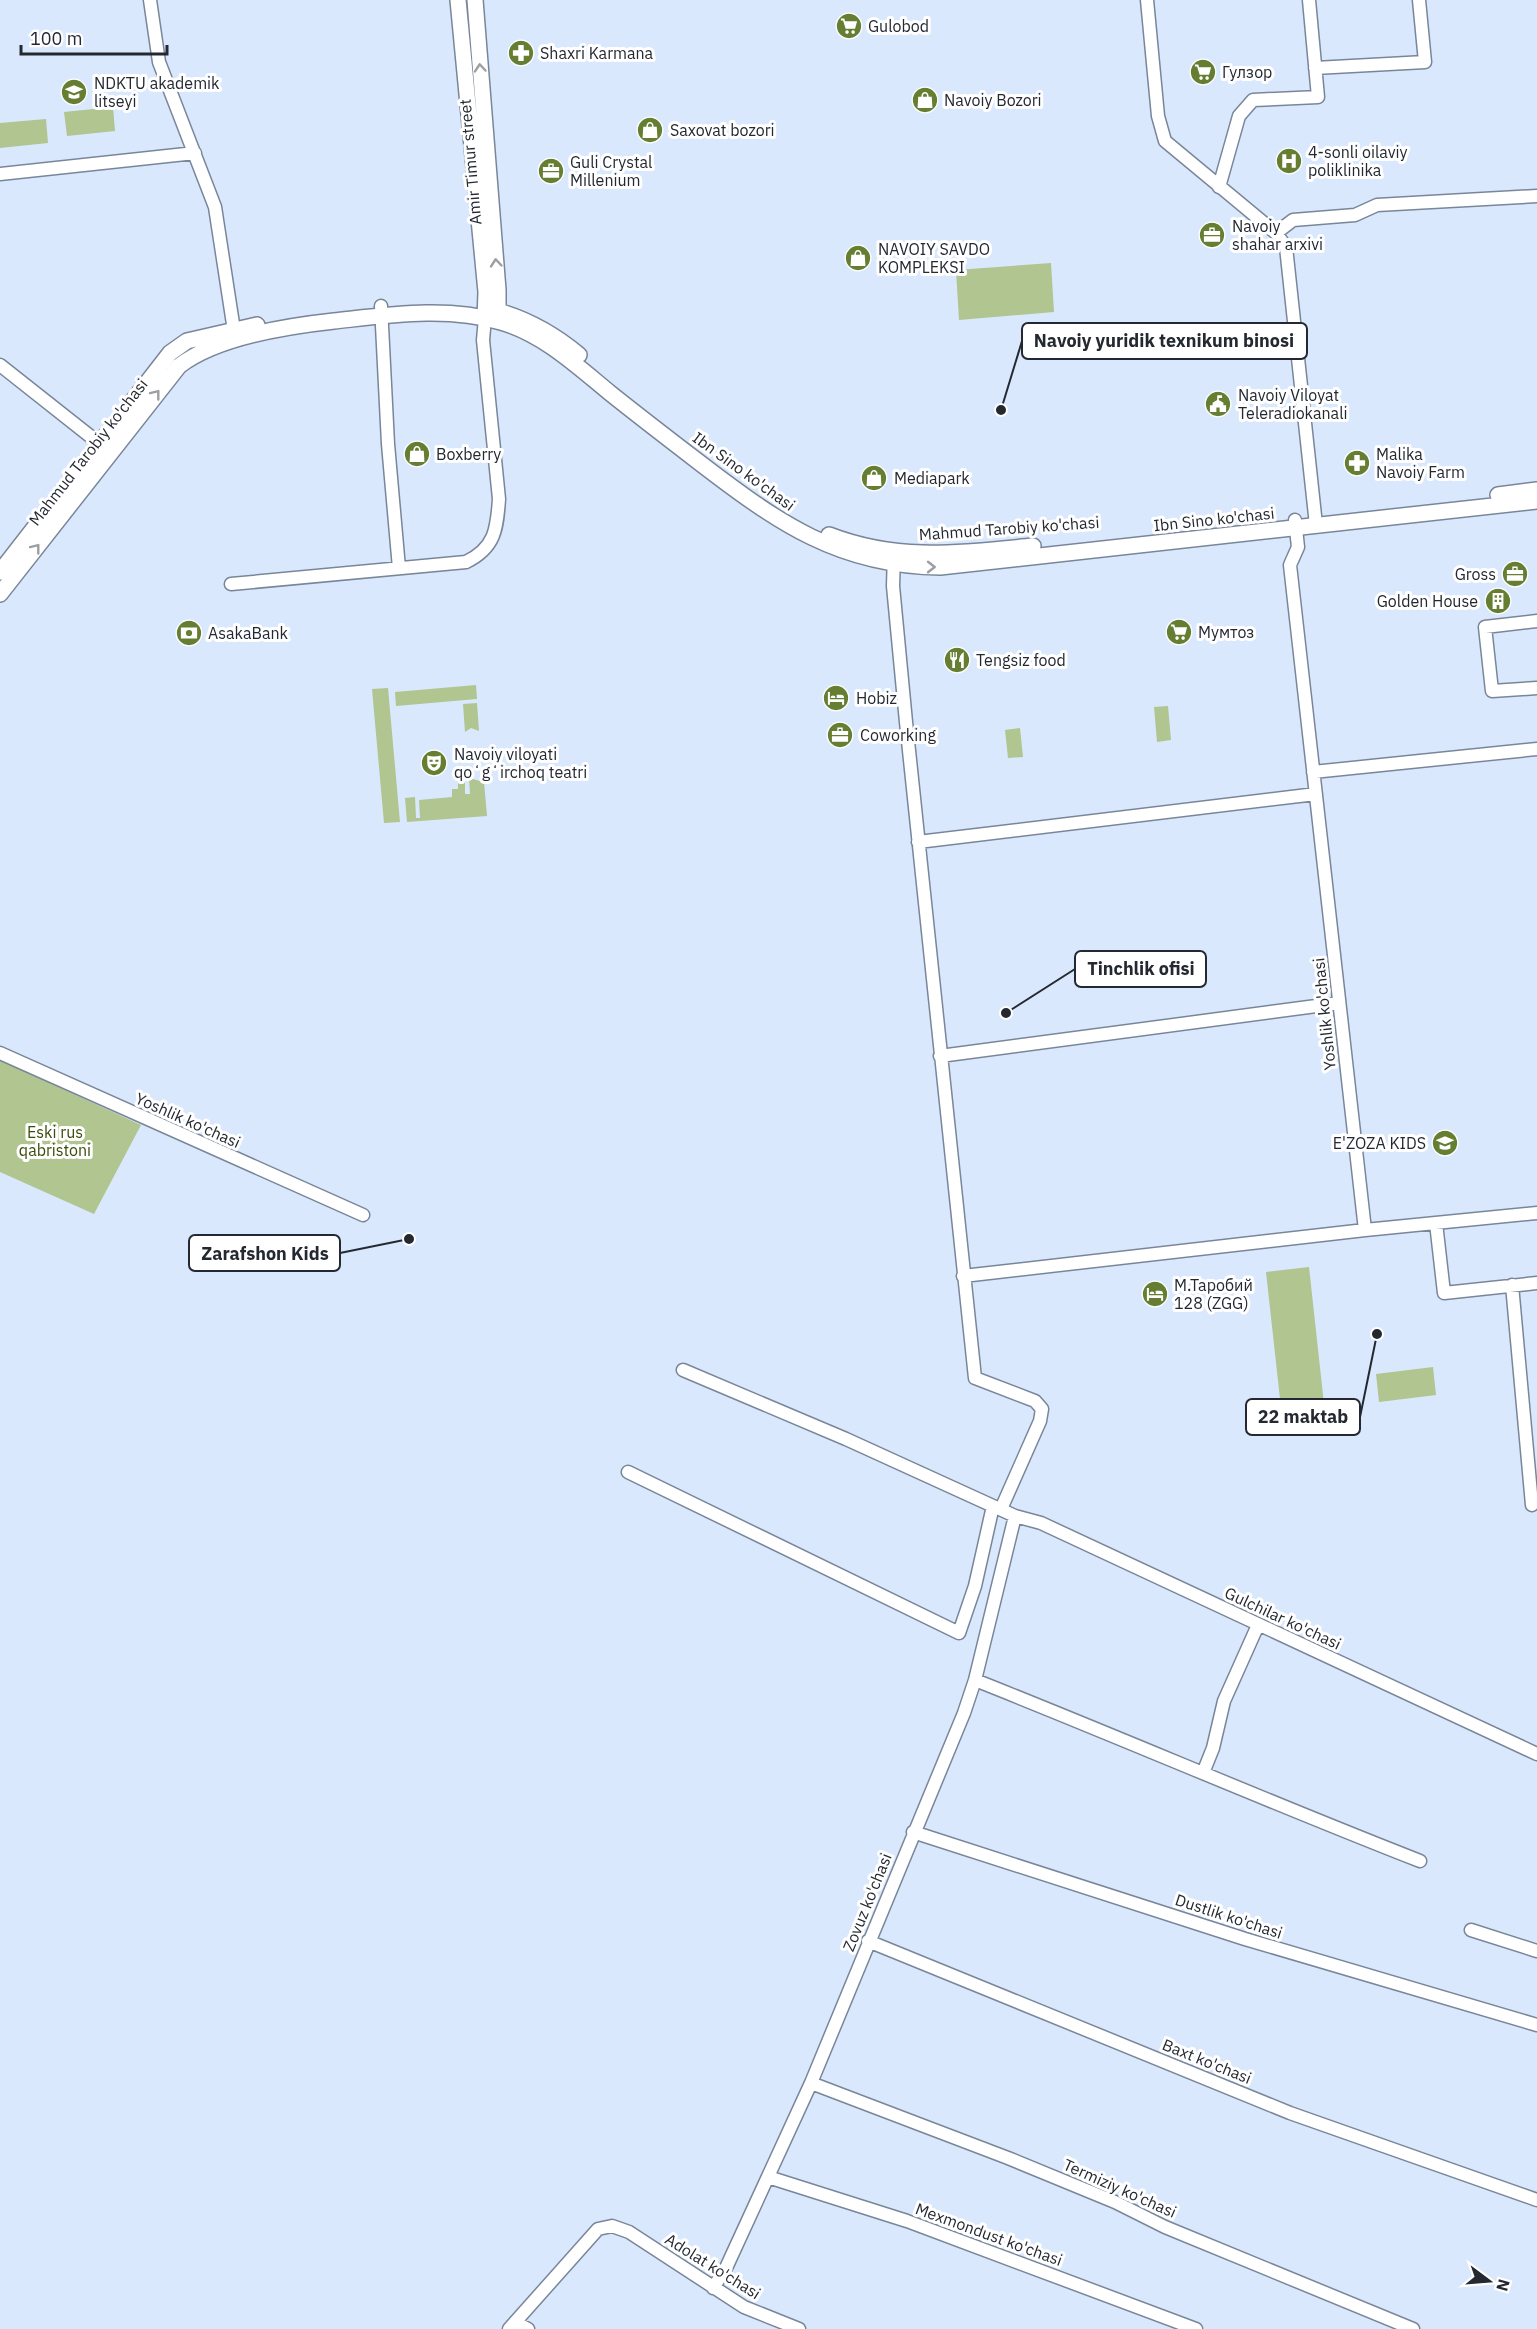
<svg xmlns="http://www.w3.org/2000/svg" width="1537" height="2329" viewBox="0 0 1537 2329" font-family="'IBM Plex Sans',sans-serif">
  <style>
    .green { fill: #b0c58f }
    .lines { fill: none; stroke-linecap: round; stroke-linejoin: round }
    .minor-casing { stroke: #798699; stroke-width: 15 }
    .major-casing { stroke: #798699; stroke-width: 18 }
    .minor { stroke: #fff; stroke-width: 12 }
    .major { stroke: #fff; stroke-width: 15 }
    .oneway { stroke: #9c9fa2 }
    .labels { text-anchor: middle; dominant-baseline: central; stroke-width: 6; stroke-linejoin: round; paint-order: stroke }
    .poi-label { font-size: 16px; fill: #242931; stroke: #fff; text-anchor: start }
    .street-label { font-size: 16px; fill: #242931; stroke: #fff }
    .park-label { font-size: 16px; fill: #3a4c0a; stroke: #fff }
    .leader { fill: none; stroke: #242931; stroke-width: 2 }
    .callout-dot { fill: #242931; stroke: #fff; stroke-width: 2 }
    .callout { fill: #fff; stroke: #242931; stroke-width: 2 }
    .callout-label { font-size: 18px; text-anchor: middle; font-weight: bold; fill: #242931 }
  </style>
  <rect width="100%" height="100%" fill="#dae8fd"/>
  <path class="green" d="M113,107L115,131L67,136L64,112Z
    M46,119L48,143L0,148V123Z
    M1051,263L1054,312L959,320L956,270Z
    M476,685L477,699L396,706L395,692Z
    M388,688L400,822L384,823L372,689Z
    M477,703L479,731L471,728L465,732L463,704Z
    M1168,706L1171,740L1157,742L1154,707Z
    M1020,728L1023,757L1008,758L1005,730Z
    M469,778L484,782L487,816L407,822L405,798L415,797L416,818H420L419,800L452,797V789H458V781H465V794H470Z
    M0,1060L141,1125L94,1214L0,1172Z
    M1309,1267L1325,1413L1282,1417L1266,1272Z
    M1433,1367L1436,1395L1379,1402L1376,1374Z"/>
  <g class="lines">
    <g class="minor-casing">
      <path id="minor" d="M150,0L159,62L215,207L235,337
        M1147,0L1158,116L1165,141L1276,233L1286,247L1316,525
        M1315,68L1425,62L1419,0
        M0,174L195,153
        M1219,187L1239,116L1253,100L1318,97L1309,0
        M1276,233L1293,220L1355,215L1377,205L1537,196
        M381,306L388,444L399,568
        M0,365L100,444
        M1295,520L1298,547L1290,565L1365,1230
        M894,554L893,586L906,722L975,1378L1035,1401L1042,1409L1040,1421L1001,1509
        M231,584L466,562C495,548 497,529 499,499L483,340L485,318
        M1537,621L1485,627L1492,691L1537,688
        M1313,772L1537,749
        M918,842L1316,794
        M0,1053L363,1215
        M940,1056L1339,1003
        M1436,1223L1444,1293L1537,1283
        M963,1276L1365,1230L1537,1213
        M1512,1285L1532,1505
        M683,1370L846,1439L1015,1516L1041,1523L1537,1754
        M628,1472L959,1633L975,1586L993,1506
        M975,1680C1124,1739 1271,1803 1420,1861
        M1203,1773L1213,1748L1224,1701L1258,1625
        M913,1832L1245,1939L1537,2025
        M1471,1930L1537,1951
        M868,1941L1290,2113L1537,2200
        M811,2083L1008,2158L1115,2202L1165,2227L1413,2329
        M768,2177L907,2221L1196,2329
        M713,2288L726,2268L811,2083L964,1713L975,1680L1015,1516
        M515,2322L528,2329
        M509,2329L598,2229L612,2226L629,2232L744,2307L799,2329"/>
    </g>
    <g class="major-casing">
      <path id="major" d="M458,0L486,292L485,318
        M475,0L498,290V321
        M501,312C531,321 555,335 579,355
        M1498,495L1537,490
        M829,535C899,562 961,553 1033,546
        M0,572L170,353L187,341L257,325
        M0,594L179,366C216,337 288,326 334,321C389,315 447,306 501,322C543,334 577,366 610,393C640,417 670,440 700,463C777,522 839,566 940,567L1537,501"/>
    </g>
    <use href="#minor" class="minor"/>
    <use href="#major" class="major"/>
  </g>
  <defs><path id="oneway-chevron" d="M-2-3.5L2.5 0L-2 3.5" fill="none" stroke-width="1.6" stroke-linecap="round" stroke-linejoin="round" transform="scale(1.5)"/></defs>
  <g class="oneway">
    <use href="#oneway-chevron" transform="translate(480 68) rotate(-95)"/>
    <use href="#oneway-chevron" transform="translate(496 263) rotate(-95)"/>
    <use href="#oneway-chevron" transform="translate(156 394) rotate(-52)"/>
    <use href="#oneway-chevron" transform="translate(36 548) rotate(-52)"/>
    <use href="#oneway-chevron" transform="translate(931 567)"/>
  </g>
  <defs>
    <g id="supermarket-disc" transform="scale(1.35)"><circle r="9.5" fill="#657e31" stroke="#fff"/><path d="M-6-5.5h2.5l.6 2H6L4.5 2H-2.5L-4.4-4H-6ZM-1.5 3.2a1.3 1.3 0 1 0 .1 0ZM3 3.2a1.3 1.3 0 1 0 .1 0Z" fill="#fff"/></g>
    <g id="pharmacy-disc" transform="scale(1.35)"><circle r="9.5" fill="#657e31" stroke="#fff"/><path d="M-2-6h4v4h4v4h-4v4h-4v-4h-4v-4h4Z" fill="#fff"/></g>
    <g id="university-disc" transform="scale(1.35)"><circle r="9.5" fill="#657e31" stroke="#fff"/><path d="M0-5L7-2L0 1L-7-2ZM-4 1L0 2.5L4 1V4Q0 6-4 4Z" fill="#fff"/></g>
    <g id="shop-disc" transform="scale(1.35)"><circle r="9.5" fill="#657e31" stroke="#fff"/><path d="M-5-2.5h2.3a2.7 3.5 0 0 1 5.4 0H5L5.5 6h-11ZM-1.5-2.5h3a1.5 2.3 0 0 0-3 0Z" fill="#fff"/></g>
    <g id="hospital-disc" transform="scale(1.35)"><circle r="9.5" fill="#657e31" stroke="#fff"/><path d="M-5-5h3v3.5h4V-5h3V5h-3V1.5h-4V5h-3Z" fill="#fff"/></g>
    <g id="office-disc" transform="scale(1.35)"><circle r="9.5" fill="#657e31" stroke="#fff"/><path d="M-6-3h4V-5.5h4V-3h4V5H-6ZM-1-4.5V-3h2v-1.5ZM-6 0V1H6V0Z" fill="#fff"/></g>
    <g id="civic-disc" transform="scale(1.35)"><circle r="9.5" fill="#657e31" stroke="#fff"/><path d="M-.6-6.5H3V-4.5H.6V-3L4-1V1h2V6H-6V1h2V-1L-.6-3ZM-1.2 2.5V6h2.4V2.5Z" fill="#fff"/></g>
    <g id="building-disc" transform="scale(1.35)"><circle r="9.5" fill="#657e31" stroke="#fff"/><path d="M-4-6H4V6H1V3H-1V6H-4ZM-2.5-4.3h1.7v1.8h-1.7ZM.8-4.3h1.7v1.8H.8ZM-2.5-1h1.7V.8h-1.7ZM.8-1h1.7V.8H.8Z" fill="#fff"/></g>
    <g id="bank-disc" transform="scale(1.35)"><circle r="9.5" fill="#657e31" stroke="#fff"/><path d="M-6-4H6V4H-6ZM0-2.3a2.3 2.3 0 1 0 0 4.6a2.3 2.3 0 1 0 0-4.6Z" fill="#fff"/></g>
    <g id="restaurant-disc" transform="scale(1.35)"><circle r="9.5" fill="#657e31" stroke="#fff"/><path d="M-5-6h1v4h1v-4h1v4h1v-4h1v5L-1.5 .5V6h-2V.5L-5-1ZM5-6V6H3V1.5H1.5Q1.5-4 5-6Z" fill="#fff"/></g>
    <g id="hotel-disc" transform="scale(1.35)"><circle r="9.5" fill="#657e31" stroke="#fff"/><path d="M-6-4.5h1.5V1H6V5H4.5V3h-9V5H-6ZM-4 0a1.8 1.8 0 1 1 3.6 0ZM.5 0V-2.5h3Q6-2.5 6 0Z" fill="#fff"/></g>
    <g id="theatre-disc" transform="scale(1.35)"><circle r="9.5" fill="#657e31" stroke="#fff"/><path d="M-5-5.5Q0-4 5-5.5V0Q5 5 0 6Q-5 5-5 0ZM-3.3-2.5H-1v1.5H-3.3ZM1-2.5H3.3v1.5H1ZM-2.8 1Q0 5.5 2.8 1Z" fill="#fff"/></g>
    <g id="school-disc" transform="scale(1.35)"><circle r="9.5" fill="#657e31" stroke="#fff"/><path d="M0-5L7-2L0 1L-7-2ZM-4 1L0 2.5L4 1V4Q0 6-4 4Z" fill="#fff"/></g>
  </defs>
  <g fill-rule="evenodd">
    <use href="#supermarket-disc" x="849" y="26"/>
    <use href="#pharmacy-disc" x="521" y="53"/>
    <use href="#supermarket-disc" x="1203" y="72"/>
    <use href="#university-disc" x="74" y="92"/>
    <use href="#shop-disc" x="925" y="100"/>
    <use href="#shop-disc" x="650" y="130"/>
    <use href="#hospital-disc" x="1289" y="161"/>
    <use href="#office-disc" x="551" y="171"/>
    <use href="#office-disc" x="1212" y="235"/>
    <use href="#shop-disc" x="858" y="258"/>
    <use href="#civic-disc" x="1218" y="404"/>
    <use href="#shop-disc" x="417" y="454"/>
    <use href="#pharmacy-disc" x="1357" y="463"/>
    <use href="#shop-disc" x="874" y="478"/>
    <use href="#office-disc" x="1515" y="574"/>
    <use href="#building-disc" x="1498" y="601"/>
    <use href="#supermarket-disc" x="1179" y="632"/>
    <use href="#bank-disc" x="189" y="633"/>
    <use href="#restaurant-disc" x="957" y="660"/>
    <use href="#hotel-disc" x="836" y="698"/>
    <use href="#office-disc" x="840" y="735"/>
    <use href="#theatre-disc" x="434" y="763"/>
    <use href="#school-disc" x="1445" y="1143"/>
    <use href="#hotel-disc" x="1155" y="1294"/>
  </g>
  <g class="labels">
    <g class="poi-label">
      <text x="868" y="26">Gulobod</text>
      <text x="540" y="53">Shaxri Karmana</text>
      <text x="1222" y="72">Гулзор</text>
      <text x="94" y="83">NDKTU akademik<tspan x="94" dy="18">litseyi</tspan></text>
      <text x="944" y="100">Navoiy Bozori</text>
      <text x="670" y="130">Saxovat bozori</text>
      <text x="1308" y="152">4-sonli oilaviy<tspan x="1308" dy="18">poliklinika</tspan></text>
      <text x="570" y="162">Guli Crystal<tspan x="570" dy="18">Millenium</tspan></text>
      <text x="1232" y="226">Navoiy<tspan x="1232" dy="18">shahar arxivi</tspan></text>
      <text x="878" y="249">NAVOIY SAVDO<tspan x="878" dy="18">KOMPLEKSI</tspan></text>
      <text x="1238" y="395">Navoiy Viloyat<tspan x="1238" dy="18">Teleradiokanali</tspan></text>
      <text x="436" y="454">Boxberry</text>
      <text x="1376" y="454">Malika<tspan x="1376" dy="18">Navoiy Farm</tspan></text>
      <text x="894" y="478">Mediapark</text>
      <text x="1496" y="574" text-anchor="end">Gross</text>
      <text x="1478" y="601" text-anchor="end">Golden House</text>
      <text x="1198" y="632">Мумтоз</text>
      <text x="208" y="633">AsakaBank</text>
      <text x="976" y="660">Tengsiz food</text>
      <text x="856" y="698">Hobiz</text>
      <text x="860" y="735">Coworking</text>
      <text x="454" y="754">Navoiy viloyati<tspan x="454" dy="18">qoʻgʻirchoq teatri</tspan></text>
      <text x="1426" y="1143" text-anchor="end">E'ZOZA KIDS</text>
      <text x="1174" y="1285">М.Таробий<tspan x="1174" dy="18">128 (ZGG)</tspan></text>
    </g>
    <g class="street-label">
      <text transform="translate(470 162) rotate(-95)">Amir Timur street</text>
      <text transform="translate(88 452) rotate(-52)">Mahmud Tarobiy ko'chasi</text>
      <text transform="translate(744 471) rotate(36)">Ibn Sino ko'chasi</text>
      <text transform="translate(1214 519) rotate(-6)">Ibn Sino ko'chasi</text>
      <text transform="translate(1009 528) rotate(-4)">Mahmud Tarobiy ko'chasi</text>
      <text transform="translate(1324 1014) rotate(-96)">Yoshlik ko'chasi</text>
      <text transform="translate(188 1120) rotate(24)">Yoshlik ko'chasi</text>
      <text transform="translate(1283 1618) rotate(25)">Gulchilar ko'chasi</text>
      <text transform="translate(867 1902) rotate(-68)">Zovuz ko'chasi</text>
      <text transform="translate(1229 1916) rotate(18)">Dustlik ko'chasi</text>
      <text transform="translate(1207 2061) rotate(22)">Baxt ko'chasi</text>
      <text transform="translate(1120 2188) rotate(24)">Termiziy ko'chasi</text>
      <text transform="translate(989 2234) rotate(20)">Mexmondust ko'chasi</text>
      <text transform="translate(713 2266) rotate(32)">Adolat ko'chasi</text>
    </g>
    <g class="park-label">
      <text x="55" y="1132">Eski rus<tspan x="55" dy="18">qabristoni</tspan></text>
    </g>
  </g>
  <path class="leader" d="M1001 410L1022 341M1006 1013L1075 969M409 1239L340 1253M1377 1334L1360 1417"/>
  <g class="callout-dot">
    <circle cx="1001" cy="410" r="6"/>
    <circle cx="1006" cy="1013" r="6"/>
    <circle cx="409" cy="1239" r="6"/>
    <circle cx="1377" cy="1334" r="6"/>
  </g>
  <g class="callout">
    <rect x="1022" y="323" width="285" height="36" rx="6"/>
    <rect x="1075" y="951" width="131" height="36" rx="6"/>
    <rect x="189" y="1235" width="151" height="36" rx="6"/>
    <rect x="1246" y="1399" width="114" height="36" rx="6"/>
  </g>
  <g class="callout-label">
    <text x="1164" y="347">Navoiy yuridik texnikum binosi</text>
    <text x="1141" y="975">Tinchlik ofisi</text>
    <text x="265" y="1260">Zarafshon Kids</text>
    <text x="1303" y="1423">22 maktab</text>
  </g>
  <g transform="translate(1489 2281) rotate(106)" stroke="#ffffff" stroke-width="4.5" paint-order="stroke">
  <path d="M0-4.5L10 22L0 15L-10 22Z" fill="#242931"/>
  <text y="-9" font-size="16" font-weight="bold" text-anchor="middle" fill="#242931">N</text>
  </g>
  <path d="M21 45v9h146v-9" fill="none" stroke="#242931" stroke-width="3"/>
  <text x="30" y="45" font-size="18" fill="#242931" stroke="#ffffff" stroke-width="4.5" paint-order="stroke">100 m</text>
</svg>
